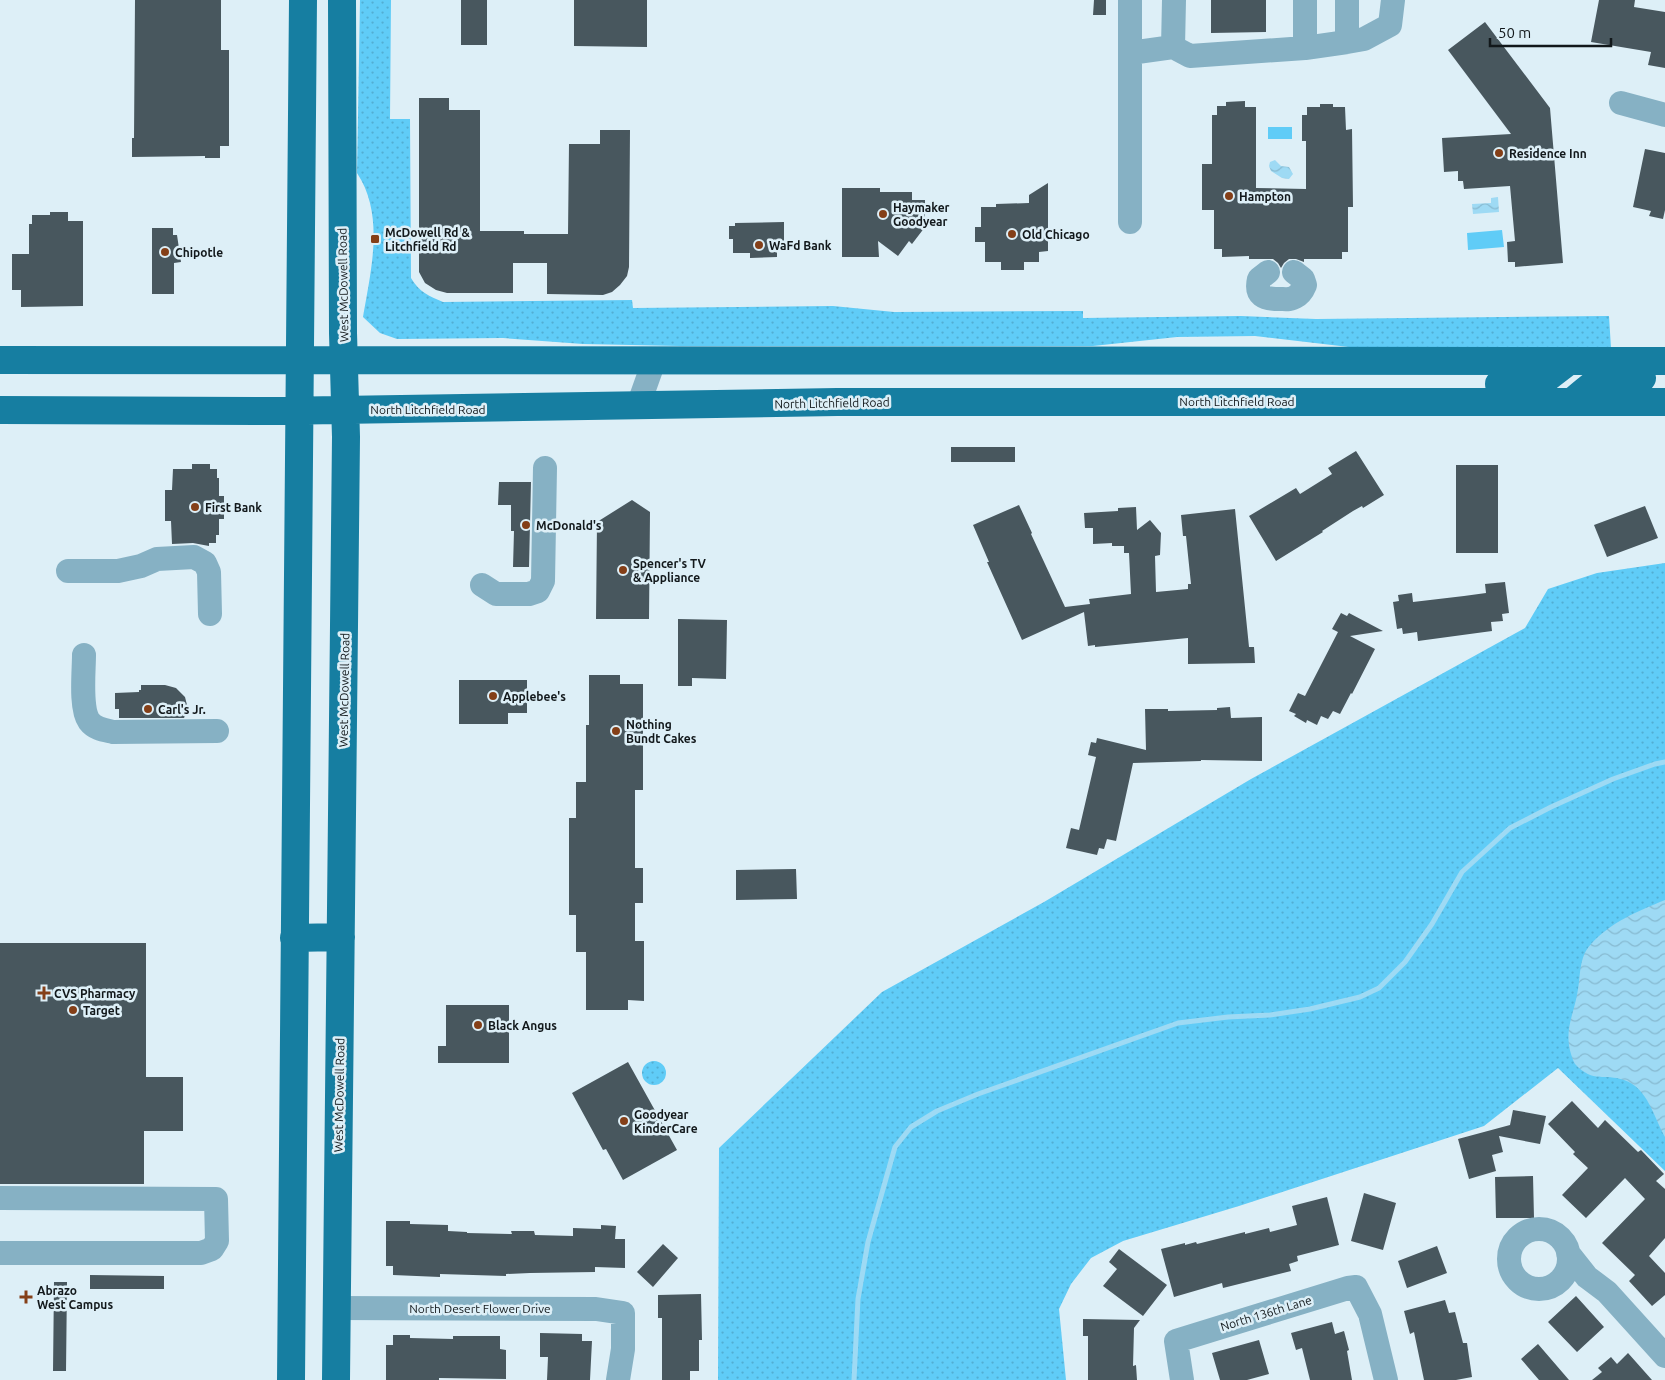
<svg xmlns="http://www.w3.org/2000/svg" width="1665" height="1380" viewBox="0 0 1665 1380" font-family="Ubuntu,sans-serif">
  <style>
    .green { fill: url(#green-dots) }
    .pitch { fill: #60ccf7 }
    .water { fill: url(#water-waves) }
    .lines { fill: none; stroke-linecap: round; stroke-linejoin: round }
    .stream { stroke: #9edaf4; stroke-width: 5 }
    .building { fill: #48575e }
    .minor { stroke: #86b1c4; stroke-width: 24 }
    .major { stroke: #167ea1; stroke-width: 28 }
    .poi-dot { fill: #843f18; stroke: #ddeff7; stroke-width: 2 }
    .labels { text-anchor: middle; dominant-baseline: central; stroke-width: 5; stroke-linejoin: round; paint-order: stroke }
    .poi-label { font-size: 12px; font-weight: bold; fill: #12181b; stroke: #ddeff7; text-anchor: start }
    .street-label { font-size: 12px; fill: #12181b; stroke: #ddeff7 }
  </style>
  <defs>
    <pattern id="green-dots" width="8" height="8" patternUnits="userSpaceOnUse" patternTransform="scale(1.25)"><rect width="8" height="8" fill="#60ccf7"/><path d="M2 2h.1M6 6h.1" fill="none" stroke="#52aed3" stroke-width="1.8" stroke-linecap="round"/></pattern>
    <pattern id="water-waves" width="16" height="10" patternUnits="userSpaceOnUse" patternTransform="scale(1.25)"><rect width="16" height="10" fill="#9edaf4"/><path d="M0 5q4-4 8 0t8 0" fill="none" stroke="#87bad1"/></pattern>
  </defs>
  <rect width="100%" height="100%" fill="#ddeff7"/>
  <path class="green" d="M360,0H391L390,119H410L411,278C419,292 429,296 443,302L632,300L633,308L833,306L894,312L1083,311V318L1241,316L1316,319L1609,316L1611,348L1349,347L1255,336L1177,337L1093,346H680L583,344L503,338L397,339L380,333L363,317C371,270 385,215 357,173Z
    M1665,563V1171L1558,1068L1484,1126L1239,1206L1123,1241L1091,1258L1071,1284L1059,1309L1066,1380H718L719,1148L882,992L1044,902L1251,779L1525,628L1548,589L1597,573Z
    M642 1073a12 12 0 1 1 24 0a12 12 0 1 1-24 0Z"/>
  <path class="pitch" d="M1268,127H1292V139H1268Z
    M1502,230L1504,247L1468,250L1467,233Z"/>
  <path class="water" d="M1275,160L1281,166L1289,167L1293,174L1289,179L1282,178L1271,171L1269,166L1270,162Z
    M1498,197L1499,212L1473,214L1472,204L1491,203V198Z
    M1665,900V1137C1654,1118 1648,1088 1624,1080C1604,1073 1594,1084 1575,1064C1573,1061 1572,1057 1571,1054C1564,1031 1573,1016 1577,995C1581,977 1578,958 1591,944C1611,922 1638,911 1665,900Z"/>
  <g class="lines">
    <path class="stream" d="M854,1380L858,1299L868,1242L895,1147L911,1127L937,1111L978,1094L1178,1023L1228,1017L1270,1015L1310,1009L1360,997L1379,988L1405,962L1432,924L1462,872L1510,828L1551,807L1613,779L1655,764L1665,762"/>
  </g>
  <path class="building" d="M135,0H221V50H229V146H220V158H205V156L132,157V138H134Z
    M461,0H487V45H461Z
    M574,0H647V47L574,46Z
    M1094,0H1106V15H1093Z
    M1211,0H1266V32L1211,33Z
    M1599,0H1635L1634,7L1665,12V68L1648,65L1651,52L1591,42Z
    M1485,22L1550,108L1563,263L1515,267V262H1508L1507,242L1515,241L1510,186L1464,189L1463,181H1458V171L1444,172L1442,138L1511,134L1448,50Z
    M419,98H449V110H480V231H524V234H568L569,144H600V130H630L629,267L627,276L620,285L612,292L603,295L547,294V263H513V293H447L436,290L425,283L419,272Z
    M1245,101V107H1256V188L1306,189V141H1302V115H1307V107H1320V104H1333V107H1345L1346,130L1352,129L1353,207H1348V252H1342V259H1304V262L1296,259H1289L1284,263L1281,268L1278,263L1273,259H1249V256L1222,257V249H1214V210H1202V164H1212V115H1217V106H1226V102Z
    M1645,149L1665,153V210L1663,219L1649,216L1651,211L1633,207Z
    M1048,183V251L1039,252V262H1024V270H1001V262H985V242H975V227H981V207H996V204L1029,203V195Z
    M842,188H880V192H912V200H925V227L912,244L909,241L898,256L878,241L879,257H842Z
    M50,212H68V221H83V306L21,307V290H12V254H29V224H32V215H50Z
    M784,222V251H777V257L750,258V253H733V239H729V226H735V223Z
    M152,228H173V235H177L181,262L174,263V294H152Z
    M951,447H1015V462H951Z
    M1356,451L1384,495L1363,508L1362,506L1353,511L1322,531L1323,532L1276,561L1249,516L1296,488L1300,494L1332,474L1328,468Z
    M192,464H210V469H217V478H219V496H224V519H219V535H216V543H209V546L193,543L172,544L171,521H165V490H172L173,469H192Z
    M1456,465H1498V553H1456Z
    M499,482H531L529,567H513L514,531H511V505H498Z
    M632,500L650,512L649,619H596L597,522Z
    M1019,505L1032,533L1031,534L1065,607L1090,604L1089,599L1131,594L1129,553H1124V546H1112V543L1093,544V528H1085L1084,513L1118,511V508L1136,507L1137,530L1150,520L1161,533L1160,555L1155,556L1156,592L1188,589V584H1191L1186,536H1183L1181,515L1235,509L1249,647H1254L1255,663L1188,664V638L1095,647V645L1088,646L1084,612L1022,640L987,562H989L973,525Z
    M1645,506L1658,538L1607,557L1594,525Z
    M1505,582L1509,613L1502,614L1503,621L1491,622L1492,631L1418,641L1417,632L1403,634L1402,628L1397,629L1393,602L1399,601L1398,595L1412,593L1413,602L1464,596L1486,593L1485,584Z
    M1341,613L1347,616L1349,613L1383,631L1350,636L1375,649L1352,694L1351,693L1340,714L1333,711L1328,719L1321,716L1317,725L1307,720L1306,723L1294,716L1296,714L1289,711L1298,693L1305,696L1338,632L1332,629Z
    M678,619L727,620L726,679L692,678V686H678Z
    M589,675H620V684H643V790H635V868H643V903H635V941H644V1001L628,1000V1010H586V952H576V915H569V818H576V782H586V725H589Z
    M459,680H527V713H508V724H459Z
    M141,685H165L176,688L185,697L188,709L184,718H119V709H115V693L139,692V690H141Z
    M1230,707L1231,718L1262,717V761L1201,760V761L1133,763L1116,841L1107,839L1104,849L1099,848L1097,855L1066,848L1071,828L1079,830L1096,757L1088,755L1091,742L1096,743L1097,738L1146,750L1145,709H1168V711L1217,710V708Z
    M796,869L797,899L736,900V870Z
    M0,943H146V1077H183V1131H144V1184H0Z
    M446,1005H509V1063H438V1046H446Z
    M628,1062L677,1150L623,1180L606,1149L603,1150L572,1093Z
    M1572,1101L1598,1128L1605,1120L1638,1152L1641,1150L1664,1174L1656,1181L1665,1189V1238L1649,1256L1665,1273V1295L1652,1306L1629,1281L1635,1275L1602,1243L1645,1199L1625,1178L1586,1218L1562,1195L1588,1168L1573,1154L1575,1152L1548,1124Z
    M1513,1110L1546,1116L1540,1144L1499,1136L1503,1152L1492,1155L1496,1171L1469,1179L1458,1139L1510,1125Z
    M1533,1176L1534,1218H1496L1495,1177Z
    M1364,1193L1396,1203L1383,1250L1351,1241Z
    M1327,1197L1339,1245L1297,1256L1298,1261L1289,1264L1291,1271L1223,1288L1222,1283L1174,1297L1161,1249L1185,1243V1245L1196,1242L1197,1244L1245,1232V1234L1269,1228L1270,1232L1297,1225L1292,1206Z
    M386,1221H410V1224L448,1225V1231L467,1232V1233L512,1234L511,1231H534L535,1235L573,1236V1228L601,1229V1225L616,1226L615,1239H625V1268L595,1267V1272L530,1273L506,1274V1276L440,1274V1277L393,1275V1266H386Z
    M663,1244L678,1258L653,1287L637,1272Z
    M1437,1246L1447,1273L1407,1288L1398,1261Z
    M1119,1249L1167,1285L1143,1316L1103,1286L1117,1269L1109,1262Z
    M90,1275L164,1276V1289H90Z
    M54,1282H67L66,1371H53Z
    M701,1294L702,1340H699V1371H690V1380H662V1318H658V1295Z
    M1576,1296L1604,1327L1577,1352L1548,1322Z
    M1445,1300L1449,1313L1455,1312L1463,1343H1467L1472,1377L1456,1380H1424L1414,1332L1410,1334L1404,1311Z
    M1083,1319L1140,1320L1134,1328L1133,1366L1136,1365L1137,1380H1088V1336H1083Z
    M1332,1322L1335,1334L1344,1331L1349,1350L1347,1351L1352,1380H1310L1302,1348L1296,1350L1291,1333Z
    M540,1333L582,1334V1341H592L590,1380H547L548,1357H540Z
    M393,1335H410V1338L453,1339V1336H500V1349L506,1350V1379L439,1378V1380H386V1345H393Z
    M1259,1340L1269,1374L1247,1380H1220L1212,1353Z
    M1538,1344L1569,1380H1539L1521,1359Z
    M1628,1353L1652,1380H1592L1602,1372L1598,1368L1611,1357L1617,1364Z"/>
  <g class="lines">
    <path class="minor" d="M1130,0V222
      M1174,0L1173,47L1190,56L1305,48L1347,42L1364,39L1390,25L1393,0
      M1305,0V48
      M1347,42V0
      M1130,53L1173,47
      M1621,103L1665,115
      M1268,272L1259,279C1255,296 1264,299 1279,299C1285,299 1291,300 1295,297C1301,294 1303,290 1305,285L1303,279L1294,272
      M638,406L654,361
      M68,571H118L141,566L157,559L194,557L205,563L209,572L210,614
      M482,585L496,594H529L538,591L543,581L545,468
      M84,655C84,671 80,708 89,721C95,729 104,730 113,732L217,731
      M0,1198L216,1199L217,1241L212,1249L201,1253H0
      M1509 1259a30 30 0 1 1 60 0a30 30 0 1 1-60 0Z
      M1568,1253L1587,1277L1607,1292L1665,1356
      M337,1308L596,1309L623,1313V1349L618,1380
      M1182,1380L1176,1341L1348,1288L1356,1287L1370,1314L1386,1380"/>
    <path class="major" d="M0,360L1665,361
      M1499,384H1526L1543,381L1569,361
      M1572,402C1579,396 1587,389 1594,384C1608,376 1626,379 1642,378
      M0,410L276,411L837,402H1665
      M294,938L341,937
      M291,1380L303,0
      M336,1380L346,437L343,333L342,0"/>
  </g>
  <g class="poi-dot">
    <circle cx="1499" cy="153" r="5"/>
    <circle cx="1229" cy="196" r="5"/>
    <circle cx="883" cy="214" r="5"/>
    <circle cx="1012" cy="234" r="5"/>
    <rect x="370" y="234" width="10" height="10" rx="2.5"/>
    <circle cx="759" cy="245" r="5"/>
    <circle cx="165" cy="252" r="5"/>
    <circle cx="195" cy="507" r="5"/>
    <circle cx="526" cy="525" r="5"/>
    <circle cx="623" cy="570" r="5"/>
    <circle cx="493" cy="696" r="5"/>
    <circle cx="148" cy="709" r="5"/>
    <circle cx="616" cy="731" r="5"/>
    <path d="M41.5 985.5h5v5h5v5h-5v5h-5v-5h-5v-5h5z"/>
    <circle cx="73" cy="1010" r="5"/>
    <circle cx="478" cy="1025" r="5"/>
    <circle cx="624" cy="1121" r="5"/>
    <path d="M23.5 1289.5h5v5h5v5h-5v5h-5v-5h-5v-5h5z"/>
  </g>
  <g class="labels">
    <g class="poi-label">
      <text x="1509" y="153">Residence Inn</text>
      <text x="1239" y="196">Hampton</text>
      <text x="893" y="207">Haymaker<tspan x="893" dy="14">Goodyear</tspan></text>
      <text x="385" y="232">McDowell Rd &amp;<tspan x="385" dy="14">Litchfield Rd</tspan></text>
      <text x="1022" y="234">Old Chicago</text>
      <text x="769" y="245">WaFd Bank</text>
      <text x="175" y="252">Chipotle</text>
      <text x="205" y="507">First Bank</text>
      <text x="536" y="525">McDonald's</text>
      <text x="633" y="563">Spencer's TV<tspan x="633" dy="14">&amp; Appliance</tspan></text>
      <text x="503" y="696">Applebee's</text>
      <text x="158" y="709">Carl's Jr.</text>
      <text x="626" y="724">Nothing<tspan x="626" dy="14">Bundt Cakes</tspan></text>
      <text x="54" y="993">CVS Pharmacy</text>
      <text x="83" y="1010">Target</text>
      <text x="488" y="1025">Black Angus</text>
      <text x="634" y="1114">Goodyear<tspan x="634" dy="14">KinderCare</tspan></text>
      <text x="37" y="1290">Abrazo<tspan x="37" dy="14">West Campus</tspan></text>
    </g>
    <g class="street-label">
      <text transform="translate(343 285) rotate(-91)">West McDowell Road</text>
      <text x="1237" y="401">North Litchfield Road</text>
      <text transform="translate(832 403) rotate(-1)">North Litchfield Road</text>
      <text x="428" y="409">North Litchfield Road</text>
      <text transform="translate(344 690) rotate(-89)">West McDowell Road</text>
      <text transform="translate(339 1095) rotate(-89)">West McDowell Road</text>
      <text x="480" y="1308">North Desert Flower Drive</text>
      <text transform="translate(1266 1313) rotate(-17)">North 136th Lane</text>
    </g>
  </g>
  <path d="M1490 38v8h121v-8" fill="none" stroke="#12181b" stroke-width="2.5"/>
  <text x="1498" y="38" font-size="15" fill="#12181b" stroke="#ddeff7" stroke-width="4" paint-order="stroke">50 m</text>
</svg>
